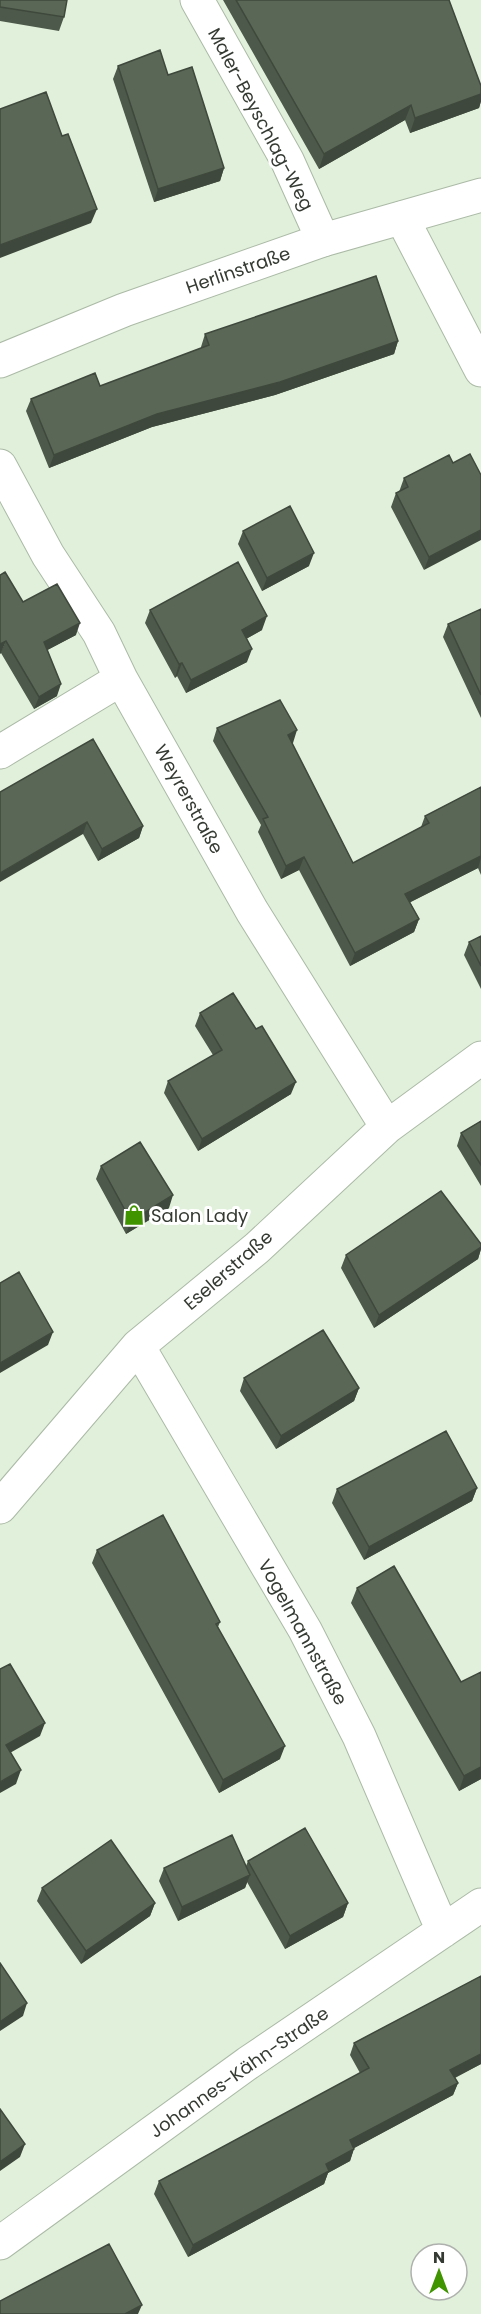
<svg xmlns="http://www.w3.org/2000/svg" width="481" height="2314" viewBox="0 0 481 2314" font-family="Poppins,sans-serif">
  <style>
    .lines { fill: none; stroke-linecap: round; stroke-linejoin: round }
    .minor-casing { stroke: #abbaa6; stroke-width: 35 }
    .major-casing { stroke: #abbaa6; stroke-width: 35 }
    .minor { stroke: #fff; stroke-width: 33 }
    .major { stroke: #fff; stroke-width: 33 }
    .wall { fill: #4d594a }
    .shaded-wall { fill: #3f483c }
    .building { fill: #5a6756; stroke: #3f483c; stroke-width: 1.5 }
    .labels { text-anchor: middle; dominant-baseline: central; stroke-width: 6; stroke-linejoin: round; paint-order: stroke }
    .street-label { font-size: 18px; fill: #353b33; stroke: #fff }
    .poi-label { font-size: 18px; fill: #353b33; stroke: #fff; text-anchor: start }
  </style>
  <rect width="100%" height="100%" fill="#e1f0db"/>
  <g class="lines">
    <g class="minor-casing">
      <path id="minor" d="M197,0L287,160L323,240
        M402,218L481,370
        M0,466L48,555L99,633L121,679L252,911L387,1127
        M0,752L121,679
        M138,1346L305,1630L359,1736L443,1931
        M0,1507L138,1346L257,1248L387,1127L481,1058
        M0,2243L248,2063L481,1905"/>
    </g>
    <g class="major-casing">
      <path id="major" d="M0,361L124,310L323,240L481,195"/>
    </g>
    <use href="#minor" class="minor"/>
    <use href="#major" class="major"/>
  </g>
  <path class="wall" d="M0,0L64,17L59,31L0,21Z
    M223,0H449L481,94V101L479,108L410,133L405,120L319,169Z
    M118,66L168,75L224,168L220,181L154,202L113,79Z
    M205,334L398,341L394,354L275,395L152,427L49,468L26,411L31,399L100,386L201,348V347Z
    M453,463L481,475L424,570L391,507L396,493L399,492L404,478Z
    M243,531L309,566L262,591L238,544Z
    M23,602L76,635L47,650L57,696L34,709L1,653L0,654Z
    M481,609V718L443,637L448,624Z
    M150,610L262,630L246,639L247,662L186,693L177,676L175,678L145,623Z
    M217,728L293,743H292L353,863L421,827L425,816L481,787V875L478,868L410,902L419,919L414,932L350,966L299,870L281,879L258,832L261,825L213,741Z
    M0,792L143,826L139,838L98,861L83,834Z
    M481,936V989L464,955L469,942Z
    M200,1013L291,1094L198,1151L164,1093L168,1081L213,1055L195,1026Z
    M481,1121V1186L457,1146L461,1133Z
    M101,1166L169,1208L126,1234L96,1179Z
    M481,1244V1249L478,1259L374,1328L341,1268L346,1255Z
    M244,1378L359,1388L354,1401L276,1449L240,1391Z
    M477,1488L472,1501L364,1560L332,1503L337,1489Z
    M97,1550L220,1622L218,1627L280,1759L219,1793L92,1563Z
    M357,1588L461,1682L481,1672V1779L459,1791L351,1603Z
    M248,1861L348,1903L343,1917L285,1949L247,1882L245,1888L178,1921L159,1881L164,1868L246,1866Z
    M42,1888L155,1903L150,1916L81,1964L37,1901Z
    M481,1976V2064L455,2078L458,2083L453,2095L354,2148L350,2161L328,2173L324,2184L188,2257L154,2194L159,2181L360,2073L350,2055L354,2043Z"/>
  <path class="shaded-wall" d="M481,94V101L479,108L410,133L415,118Z
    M411,105L405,120L319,169L324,154Z
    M224,168L220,181L154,202L158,189Z
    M97,209L91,223L0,258V245Z
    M398,341L394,354L275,395L152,427L49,468L54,455L157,414Z
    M481,530V540L424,570L429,557Z
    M314,553L309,566L262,591L267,578Z
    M267,616L262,630L237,644L242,630Z
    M80,623L76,635L40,654L44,642Z
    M6,641L1,653L0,654V644Z
    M252,649L247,662L186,693L191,680Z
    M182,663L177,676L175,678L179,664Z
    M61,684L57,696L34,709L39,697Z
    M297,730L293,743L283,748L288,735Z
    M87,822L83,834L0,882V873Z
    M143,826L139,838L98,861L102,849Z
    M481,856V858L478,868L401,907L405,894Z
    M304,857L299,870L281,879L286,866Z
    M419,919L414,932L350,966L355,953Z
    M296,1082L291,1094L198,1151L202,1139Z
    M173,1195L169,1208L126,1234L131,1221Z
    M481,1247V1249L478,1259L374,1328L379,1315Z
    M53,1332L48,1345L0,1373V1363Z
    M359,1388L354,1401L276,1449L281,1436Z
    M477,1488L472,1501L364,1560L369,1547Z
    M45,1723L40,1736L1,1758L6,1745Z
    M285,1746L280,1759L219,1793L223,1780Z
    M481,1767V1779L459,1791L464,1776Z
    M21,1770L16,1784L0,1793V1782Z
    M250,1875L245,1888L178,1921L182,1907Z
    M155,1903L150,1916L81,1964L86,1951Z
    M348,1903L343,1917L285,1949L290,1936Z
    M27,2003L23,2016L0,2031V2022Z
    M481,2054V2064L446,2082L450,2070Z
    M458,2083L453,2095L345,2153L350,2140Z
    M25,2144L20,2157L0,2171V2162Z
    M354,2149L350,2161L328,2173L324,2184L188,2257L193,2245L326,2164Z
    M142,2305L138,2314H125Z"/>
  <path class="building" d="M0,0H67L64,17L0,7Z
    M236,0H449L481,86V94L415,118L411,105L324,154Z
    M160,50L168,75L192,67L224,168L158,189L118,66Z
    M46,92L62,136L68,134L97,209L0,245V109Z
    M376,276L398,341L280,382L157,414L54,455L31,399L95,373L100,386L209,345L205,334Z
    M470,454L481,475V530L429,557L396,493L408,487L404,478L449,455L453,463Z
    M290,506L314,553L267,578L243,531Z
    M238,562L267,616L242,630L252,649L191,680L182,663L179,664L150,610Z
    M5,572L23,602L57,584L80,623L44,642L61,684L39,697L6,641L0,644V575Z
    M481,609V695L448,624Z
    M280,700L297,730L288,735L353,863L429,823L425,816L481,787V856L405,894L419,919L355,953L304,857L286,866L263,819L268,817L217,728Z
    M93,739L143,826L102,849L87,822L0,873V792Z
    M481,936V966L469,942Z
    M233,993L256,1029L262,1026L296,1082L202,1139L168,1081L222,1050L200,1013Z
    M481,1121V1165L461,1133Z
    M140,1142L173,1195L131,1221L101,1166Z
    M441,1191L481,1244V1247L379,1315L346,1255Z
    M19,1272L53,1332L0,1363V1283Z
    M323,1330L359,1388L281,1436L244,1378Z
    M446,1431L477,1488L369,1547L337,1489Z
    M163,1515L220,1622L216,1624L285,1746L223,1780L97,1550Z
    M394,1566L461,1682L481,1672V1767L464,1776L357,1588Z
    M10,1664L45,1723L6,1745L21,1770L0,1782V1669Z
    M305,1828L348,1903L290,1936L248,1861Z
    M232,1835L250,1875L182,1907L164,1868Z
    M111,1840L155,1903L86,1951L42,1888Z
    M0,1963L27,2003L0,2022Z
    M481,1976V2054L450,2070L458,2083L350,2140L354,2149L326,2164L329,2171L193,2245L159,2181L369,2068L354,2043Z
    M0,2109L25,2144L0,2162Z
    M109,2244L142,2305L125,2314H0V2301Z"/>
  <defs>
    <g id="shop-bare" transform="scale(1.62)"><path d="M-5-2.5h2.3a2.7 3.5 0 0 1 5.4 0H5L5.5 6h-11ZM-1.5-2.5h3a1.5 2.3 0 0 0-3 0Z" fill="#409400" stroke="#fff" stroke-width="2.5" paint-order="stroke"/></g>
  </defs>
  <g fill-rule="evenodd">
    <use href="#shop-bare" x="134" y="1215"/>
  </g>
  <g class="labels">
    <g class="street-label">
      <text transform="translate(261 119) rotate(62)">Maler-Beyschlag-Weg</text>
      <text transform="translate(238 270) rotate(-19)">Herlinstraße</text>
      <text transform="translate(189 799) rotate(61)">Weyrerstraße</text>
      <text transform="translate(228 1270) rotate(-41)">Eselerstraße</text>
      <text transform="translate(303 1632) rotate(61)">Vogelmannstraße</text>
      <text transform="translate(239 2072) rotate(-35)">Johannes-Kähn-Straße</text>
    </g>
    <g class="poi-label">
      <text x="151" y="1215">Salon Lady</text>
    </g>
  </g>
  <g transform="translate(439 2272)"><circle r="28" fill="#ffffff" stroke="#aeb1ad" stroke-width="1.5"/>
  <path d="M0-4.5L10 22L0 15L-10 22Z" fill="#409400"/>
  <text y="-9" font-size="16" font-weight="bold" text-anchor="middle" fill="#353b33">N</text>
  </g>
</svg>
